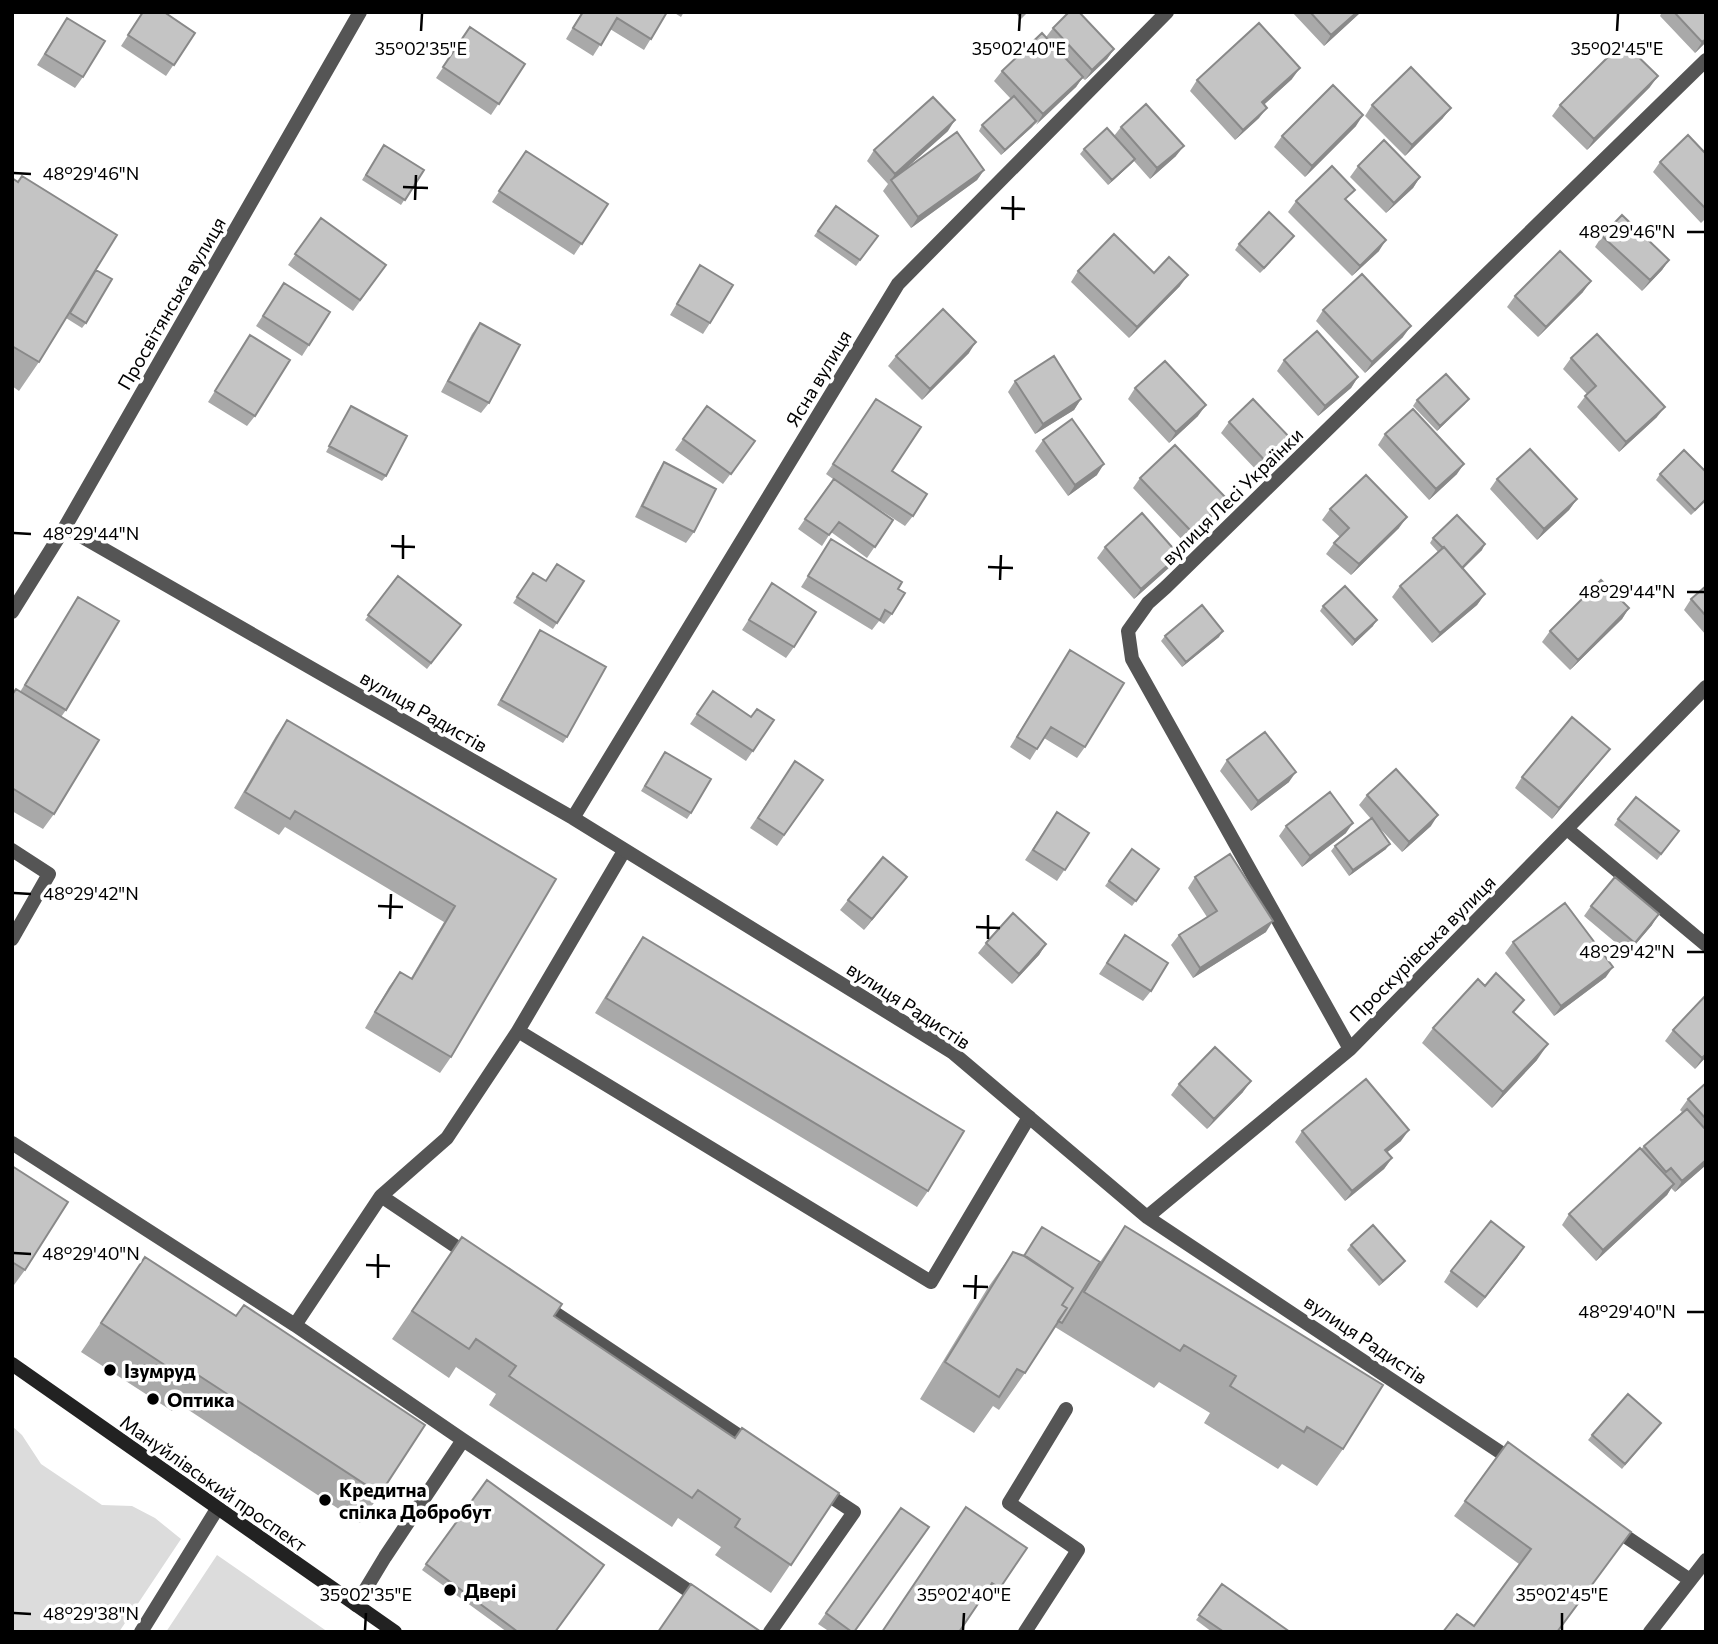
<svg xmlns="http://www.w3.org/2000/svg" width="1718" height="1644" viewBox="0 0 1718 1644" font-family="Commissioner,sans-serif">
  <style>
    .grass { fill: #dcdcdc }
    .lines { fill: none; stroke-linecap: round; stroke-linejoin: round }
    .lane { stroke: #555; stroke-width: 14 }
    .street { stroke: #555; stroke-width: 14 }
    .secondary { stroke: #222; stroke-width: 14 }
    .wall { fill: #a9a9a9 }
    .shaded-wall { fill: #898989 }
    .building { fill: #c4c4c4; stroke: #898989; stroke-width: 2 }
    .ticks { fill: none; stroke: #000; stroke-width: 2.5 }
    .poi-dot { fill: #000; stroke: #fff; stroke-width: 2.5 }
    .labels { text-anchor: middle; dominant-baseline: central; stroke-width: 7; stroke-linejoin: round; paint-order: stroke }
    .street-label { font-size: 19px; fill: #000; stroke: #fff }
    .poi-label { font-size: 19px; font-weight: bold; fill: #000; stroke: #fff; text-anchor: start }
    .ticks-label { font-size: 18px; text-anchor: middle; fill: #000; stroke: #fff; stroke-width: 7; stroke-linejoin: round; paint-order: stroke }
  </style>
  <rect width="100%" height="100%" fill="#fff"/>
  <path class="grass" d="M12,1426L22,1435L41,1464L102,1505L132,1506L155,1518L181,1539L119,1632H12Z
    M217,1555L328,1632H166Z"/>
  <g class="lines">
    <path class="lane" d="M1567,829L1706,945
      M12,850L49,874L12,939
      M518,1031L624,851
      M12,1143L295,1325
      M381,1196L447,1138L518,1031L931,1282L1029,1117
      M470,1256L381,1196L295,1325L463,1440L701,1599
      M540,1303L753,1445
      M356,1605L385,1557L463,1440
      M141,1632L217,1509
      M770,1632L854,1512L819,1489
      M1025,1632L1078,1550L1009,1503L1066,1409"/>
    <path class="street" d="M65,527L573,818L952,1052L1147,1217L1515,1462
      M12,612L65,527L360,12
      M573,818L898,284L1167,12
      M1350,1049L1132,659L1128,631L1148,603L1166,587L1706,60
      M1147,1217L1350,1049L1706,687
      M1613,1528L1690,1580
      M1650,1632L1706,1560"/>
    <path class="secondary" d="M12,1364L395,1632"/>
  </g>
  <path class="wall" d="M143,12L195,33L166,76L121,46Z
    M582,12H667L644,50L610,29L593,56L566,39Z
    M673,12H684L681,17Z
    M1015,12H1028L1021,19Z
    M1292,12H1361L1324,46Z
    M1662,12H1706V42L1695,53L1660,16Z
    M67,18L83,77L75,88L37,65Z
    M470,27L525,64L491,115L436,78Z
    M1053,28L1114,49L1107,59L1085,80L1082,78L1076,87L1001,155L979,131L982,125L1011,99L994,81L1002,71L1046,37Z
    M1292,79L1264,104L1259,118L1235,140L1190,91L1197,80Z
    M1650,87L1587,150L1552,116L1560,105Z
    M1372,105L1443,118L1405,156L1365,116Z
    M1356,126L1305,177L1274,147L1282,136Z
    M1121,127L1176,156L1150,179L1134,161L1131,164L1108,185L1080,154L1084,149L1114,136Z
    M948,131L901,173L984,170L977,180L911,228L883,191L888,184L867,161L874,150Z
    M384,145L424,170L401,205L362,180Z
    M526,151L608,204L574,255L492,202Z
    M1706,154V218L1701,223L1653,172L1660,162Z
    M1358,166L1420,177L1413,188L1386,213L1350,177Z
    M22,176L96,270L86,323L82,328L66,318L39,362L19,391L12,386V178L18,182Z
    M1296,201H1347L1379,251L1352,276L1288,212Z
    M836,206L878,236L856,266L814,236Z
    M321,218L386,265L353,311L288,265Z
    M1602,236L1669,260L1662,270L1642,291L1595,247Z
    M1290,241L1260,273L1235,250L1239,244Z
    M700,265L710,323L703,334L670,315Z
    M1078,271L1154,273L1180,286L1129,338L1071,282Z
    M284,283L309,345L302,356L256,326Z
    M1583,292L1538,337L1507,307L1515,296Z
    M1323,310L1403,337L1365,373L1316,321Z
    M480,323L489,403L481,413L441,392L472,334Z
    M250,335L255,416L247,426L208,402Z
    M969,353L922,400L888,366L896,356Z
    M1571,358L1657,417L1619,452L1577,407L1587,394L1563,369Z
    M1284,360L1358,377L1351,388L1318,416L1277,371Z
    M1015,381L1081,399L1074,410L1035,434L1008,392Z
    M1135,388L1198,416L1169,443L1128,399Z
    M876,399L892,471L913,516L905,526L854,493L893,520L867,558L831,532L822,546L798,529L833,479L826,474Z
    M1417,400L1465,404L1437,431L1413,406Z
    M351,406L386,476L382,481L326,452Z
    M707,406L755,441L723,484L675,450Z
    M1229,422L1293,441L1286,452L1261,475L1221,433Z
    M1385,434L1457,474L1429,500L1378,445Z
    M1043,440L1097,475L1068,496L1035,451Z
    M664,462L694,532L686,543L635,517L657,473Z
    M1660,474L1706,501L1691,515L1656,480Z
    M1140,478L1227,499L1219,510L1185,543L1133,488Z
    M1497,479L1577,499L1569,510L1537,540L1490,489Z
    M1330,509L1399,528L1351,575L1326,554L1334,543L1340,537L1322,520Z
    M1433,538L1482,550L1463,569L1485,594L1477,605L1432,643L1392,597L1400,586L1438,552L1430,543Z
    M831,539L892,614L884,624L879,621L872,630L801,587Z
    M1105,547L1179,555L1171,566L1134,599L1097,558Z
    M533,573L546,581H584L553,629L513,603Z
    M398,576L461,625L427,669L365,620Z
    M772,583L794,647L786,658L742,630Z
    M1706,586V635L1684,610L1691,599Z
    M78,597L66,710L61,717L54,814L43,829L12,811V694L20,692Z
    M1323,606L1373,626L1352,646L1320,611Z
    M1629,608L1622,619L1570,670L1542,642L1550,631Z
    M540,630L567,737L563,743L497,705Z
    M1165,636L1219,637L1182,667L1161,641Z
    M1070,650L1085,747L1077,758L1044,738L1030,760L1010,747Z
    M713,691L751,717L774,720L746,761L690,724Z
    M287,720L556,879L451,1057L440,1073L365,1028L389,987L400,972L411,978L444,922L285,827L279,835L234,808L276,736Z
    M1610,749L1602,759L1552,819L1515,788L1522,777Z
    M661,758L691,813L687,819L641,791Z
    M1227,760L1289,782L1251,811L1220,771Z
    M795,761L823,780L777,846L750,828Z
    M1367,795L1431,826L1402,852L1373,821L1386,849L1349,876L1331,851L1335,846L1371,819L1359,805Z
    M1057,812L1089,833L1057,881L1025,860Z
    M1618,819L1679,831L1657,860L1614,825Z
    M1286,826L1346,833L1302,867L1279,836Z
    M1132,849L1159,869L1132,906L1105,886Z
    M907,877L864,930L840,910L848,900Z
    M1195,877L1266,932L1193,978L1171,945L1179,935L1207,917L1188,888Z
    M1591,906L1652,925L1628,953L1584,916Z
    M1125,935L1151,991L1143,1001L1099,974Z
    M643,937L928,1191L917,1207L595,1013L632,953Z
    M1513,942L1606,977L1554,1016L1505,953Z
    M986,943L1046,944L1039,955L1012,984L978,953Z
    M1515,1013L1537,1060L1492,1108L1422,1043L1433,1028Z
    M1673,1030L1706,1057L1695,1069L1665,1041Z
    M1706,1083V1165L1675,1192L1671,1188L1667,1195L1596,1261L1562,1225L1569,1214L1641,1149L1644,1146L1682,1112L1680,1110L1688,1099Z
    M1179,1084L1243,1092L1207,1129L1171,1095Z
    M1302,1131L1401,1141L1387,1152L1392,1158L1384,1169L1345,1201L1295,1142Z
    M12,1166L25,1270L14,1285L12,1284Z
    M1125,1226L1343,1449L1317,1486L1282,1464L1278,1469L1204,1423L1210,1413L1159,1382L1154,1388L1055,1327L1025,1373L999,1410L993,1406L974,1433L920,1399L987,1289L1013,1252L1024,1256L1100,1262Z
    M462,1237L554,1316L735,1438L839,1493L771,1593L715,1555L721,1547L678,1518L672,1527L489,1405L496,1394L456,1367L449,1378L392,1339Z
    M1351,1245L1405,1261L1401,1266L1379,1286L1347,1250Z
    M1524,1247L1477,1308L1444,1282L1451,1271Z
    M145,1257L236,1316L380,1494L360,1523L178,1403L172,1411L81,1352Z
    M1661,1423L1622,1469L1588,1440L1592,1435Z
    M487,1480L555,1632H507L422,1570Z
    M1465,1501L1620,1547L1474,1626L1519,1564L1454,1516Z
    M966,1507L1027,1548L992,1599L985,1594Z
    M901,1508L854,1632H830L818,1624Z
    M1222,1584L1290,1632H1212L1196,1620Z"/>
  <path class="shaded-wall" d="M1357,12H1361L1324,46L1331,35Z
    M1706,39V42L1695,53L1702,42Z
    M1114,49L1107,59L1085,80L1092,70Z
    M1300,68L1292,79L1255,113L1262,102Z
    M1658,76L1650,87L1587,150L1594,139Z
    M1083,77L1076,87L1036,125L1043,114Z
    M1267,108L1259,118L1235,140L1243,130Z
    M1451,108L1443,118L1405,156L1412,145Z
    M1363,115L1356,126L1305,177L1312,166Z
    M955,120L948,131L892,181L891,180L895,174Z
    M1036,121L1032,127L1001,155L1005,150Z
    M1184,146L1176,156L1150,179L1157,168Z
    M1135,159L1131,164L1108,185L1112,180Z
    M984,170L977,180L911,228L918,217Z
    M1420,177L1413,188L1386,213L1394,203Z
    M1294,236L1290,241L1260,273L1264,268Z
    M1386,240L1379,251L1352,276L1360,266Z
    M1669,260L1662,270L1642,291L1650,280Z
    M1188,275L1180,286L1129,338L1137,327Z
    M1591,281L1583,292L1538,337L1546,327Z
    M1411,326L1403,337L1365,373L1372,362Z
    M976,342L969,353L922,400L930,389Z
    M1358,377L1351,388L1318,416L1325,406Z
    M1081,399L1074,410L1035,434L1043,424Z
    M1469,399L1465,404L1437,431L1440,426Z
    M1206,405L1198,416L1169,443L1176,432Z
    M1665,407L1657,417L1619,452L1626,442Z
    M1293,441L1286,452L1261,475L1269,465Z
    M1104,464L1097,475L1068,496L1075,485Z
    M1464,464L1457,474L1429,500L1436,489Z
    M1227,499L1219,510L1185,543L1192,532Z
    M1577,499L1569,510L1537,540L1544,529Z
    M1407,517L1399,528L1351,575L1359,564Z
    M1485,544L1482,550L1458,573L1462,568Z
    M1179,555L1171,566L1134,599L1141,589Z
    M1485,594L1477,605L1432,643L1440,633Z
    M1629,608L1622,619L1570,670L1578,660Z
    M1377,620L1373,626L1352,646L1355,640Z
    M1223,631L1219,637L1182,667L1186,662Z
    M1610,749L1602,759L1552,819L1559,808Z
    M1296,772L1289,782L1251,811L1258,801Z
    M1438,815L1431,826L1402,852L1409,842Z
    M1353,823L1346,833L1302,867L1310,856Z
    M1390,844L1386,849L1349,876L1353,870Z
    M907,877L899,887L864,930L872,919Z
    M1659,914L1652,925L1628,953L1635,943Z
    M1273,921L1266,932L1193,978L1200,968Z
    M1046,944L1039,955L1012,984L1019,974Z
    M1613,967L1606,977L1554,1016L1561,1006Z
    M1548,1044L1537,1060L1492,1108L1503,1092Z
    M1706,1054V1057L1695,1069L1702,1058Z
    M1251,1081L1243,1092L1207,1129L1214,1119Z
    M1409,1130L1401,1141L1378,1160L1385,1150Z
    M1392,1158L1384,1169L1345,1201L1352,1191Z
    M1706,1160V1165L1675,1192L1682,1181Z
    M1674,1184L1667,1195L1596,1261L1603,1250Z
    M1524,1247L1517,1258L1477,1308L1485,1297Z
    M1405,1261L1401,1266L1379,1286L1383,1281Z"/>
  <path class="building" d="M143,12H164L195,33L174,65L128,35Z
    M583,12H667L651,39L617,18L601,45L573,28Z
    M1069,12H1079L1114,49L1092,70L1053,28Z
    M1310,12H1357L1331,35Z
    M1674,12H1706V39L1702,42Z
    M67,18L105,41L83,77L45,54Z
    M1259,23L1300,68L1262,102L1267,108L1243,130L1197,80Z
    M470,27L525,64L499,104L443,67Z
    M1042,33L1083,77L1043,114L1002,71Z
    M1623,42L1658,76L1594,139L1560,105Z
    M1411,67L1451,108L1412,145L1372,105Z
    M1333,85L1363,115L1312,166L1282,136Z
    M1014,96L1036,121L1005,150L982,125Z
    M933,97L955,120L895,174L874,150Z
    M1146,104L1184,146L1157,168L1121,127Z
    M1107,128L1135,159L1112,180L1084,149Z
    M957,132L984,170L918,217L891,180Z
    M1688,135L1706,154V209L1660,162Z
    M1384,140L1420,177L1394,203L1358,166Z
    M384,145L424,170L405,200L366,175Z
    M526,151L608,204L582,244L499,191Z
    M1332,166L1355,190L1345,199L1386,240L1360,266L1296,201Z
    M22,176L117,235L39,362L12,346V178L18,182Z
    M836,206L878,236L860,260L818,231Z
    M1269,212L1294,236L1264,268L1239,244Z
    M1622,215L1669,260L1650,280L1602,236Z
    M321,218L386,265L360,300L295,254Z
    M1114,234L1154,273L1169,257L1188,275L1137,327L1078,271Z
    M1560,251L1591,281L1546,327L1515,296Z
    M700,265L733,285L710,323L677,304Z
    M96,270L112,279L86,323L70,313Z
    M1362,274L1411,326L1372,362L1323,310Z
    M284,283L330,312L309,345L263,316Z
    M943,309L976,342L930,389L896,356Z
    M480,323L520,345L489,403L448,381Z
    M1317,331L1358,377L1325,406L1284,360Z
    M1597,334L1665,407L1626,442L1585,396L1596,386L1571,358Z
    M250,335L290,360L255,416L215,391Z
    M1054,356L1081,399L1043,424L1015,381Z
    M1165,361L1206,405L1176,432L1135,388Z
    M1446,374L1469,399L1440,426L1417,400Z
    M876,399L921,427L892,471L927,494L913,516L833,464Z
    M1253,399L1293,441L1269,465L1229,422Z
    M351,406L407,436L386,476L329,446Z
    M707,406L755,441L731,474L683,439Z
    M1413,409L1464,464L1436,489L1385,434Z
    M1072,419L1104,464L1075,485L1043,440Z
    M1175,445L1227,499L1192,532L1140,478Z
    M1530,449L1577,499L1544,529L1497,479Z
    M1684,450L1706,472V499L1695,510L1660,474Z
    M664,462L716,489L694,532L642,506Z
    M1366,475L1407,517L1359,564L1334,543L1349,528L1330,509Z
    M834,479L893,520L875,547L839,522L829,535L805,519Z
    M1142,513L1179,555L1141,589L1105,547Z
    M1457,515L1485,544L1462,568L1444,547L1443,548L1433,538Z
    M831,539L902,582L898,589L905,593L892,614L885,610L880,620L808,576Z
    M1444,547L1485,594L1440,633L1400,586Z
    M557,564L584,581L557,623L517,597L533,573L546,581Z
    M398,576L461,625L431,663L368,615Z
    M1601,580L1629,608L1578,660L1550,631Z
    M772,583L816,612L794,647L749,620Z
    M1345,586L1377,620L1355,640L1323,606Z
    M1706,586V616L1691,599Z
    M78,597L119,621L66,710L25,685Z
    M1202,605L1223,631L1186,662L1165,636Z
    M540,630L606,667L567,737L501,700Z
    M1070,650L1124,683L1085,747L1051,727L1037,749L1017,737Z
    M16,689L99,740L54,814L12,788V695Z
    M713,691L751,717L757,709L774,720L753,751L697,714Z
    M1572,717L1610,749L1559,808L1522,777Z
    M287,720L556,879L451,1057L375,1012L400,972L412,979L455,906L295,811L290,819L245,792Z
    M1265,732L1296,772L1258,801L1227,760Z
    M665,752L711,779L691,813L645,786Z
    M795,761L823,780L784,835L758,818Z
    M1396,769L1438,815L1409,842L1367,795Z
    M1330,792L1353,823L1310,856L1286,826Z
    M1636,797L1679,831L1661,854L1618,819Z
    M1057,812L1089,833L1065,870L1033,850Z
    M1372,818L1390,844L1353,870L1335,846Z
    M1132,849L1159,869L1136,901L1109,881Z
    M1230,854L1273,921L1200,968L1179,935L1217,911L1195,877Z
    M883,857L907,877L872,919L848,900Z
    M1615,877L1659,914L1635,943L1591,906Z
    M1565,903L1613,967L1561,1006L1513,942Z
    M1013,913L1046,944L1019,974L986,943Z
    M1125,935L1168,963L1151,991L1107,963Z
    M643,937L964,1131L928,1191L606,998Z
    M1496,973L1524,1000L1513,1012L1548,1044L1503,1092L1433,1028L1478,979L1485,986Z
    M1706,995V1054L1702,1058L1673,1030Z
    M1215,1047L1251,1081L1214,1119L1179,1084Z
    M1366,1079L1409,1130L1385,1150L1392,1158L1352,1191L1302,1131Z
    M1706,1083V1119L1688,1099Z
    M1687,1109L1706,1130V1160L1682,1181L1671,1168L1666,1172L1644,1146Z
    M1640,1148L1674,1184L1603,1250L1569,1214Z
    M12,1166L68,1202L25,1270L12,1262Z
    M1491,1221L1524,1247L1485,1297L1451,1271Z
    M1373,1225L1405,1261L1383,1281L1351,1245Z
    M1125,1226L1383,1385L1343,1449L1307,1427L1304,1432L1230,1386L1236,1376L1184,1345L1180,1351L1084,1292Z
    M1042,1227L1100,1262L1062,1323L1058,1321L1067,1308L1062,1305L1073,1288L1024,1256Z
    M462,1237L562,1304L554,1316L735,1438L742,1428L839,1493L791,1565L735,1527L740,1519L698,1490L692,1498L509,1376L516,1366L476,1339L469,1349L412,1311Z
    M1013,1252L1027,1257L1073,1288L1062,1305L1067,1308L1025,1373L1017,1369L999,1397L945,1362Z
    M145,1257L236,1316L244,1305L425,1425L380,1494L198,1375L192,1383L101,1323Z
    M1628,1394L1661,1423L1625,1464L1592,1435Z
    M1508,1442L1631,1532L1557,1632H1443L1457,1614L1474,1626L1531,1549L1465,1501Z
    M487,1480L604,1565L555,1632H518L426,1564Z
    M966,1507L1027,1548L1000,1588L992,1583L959,1632H882Z
    M901,1508L929,1527L854,1632H852L826,1613Z
    M691,1584L761,1632H658Z
    M1222,1584L1290,1632H1224L1199,1615Z"/>
  <path class="ticks" d="M421,31L422,14M1019,31L1020,14M1617,31L1618,14M14,173L31,174M403,187L428,188M415,200L416,175M1001,208L1025,209M1013,220V196M1687,232H1704M14,533L31,534M391,546L415,547M403,559V535M988,567L1013,568M1000,580L1001,555M1687,592H1704M14,893L31,894M378,906L403,907M390,919L391,894M976,927L1000,928M988,939V915M1687,952H1704M14,1253L31,1254M366,1265L390,1266M378,1278V1254M963,1286L988,1287M975,1299L976,1275M1687,1312H1704M14,1613L31,1614M365,1630L366,1613M963,1630L964,1613M1562,1630V1613"/>
  <g class="poi-dot">
    <circle cx="110" cy="1370" r="7"/>
    <circle cx="153" cy="1399" r="7"/>
    <circle cx="325" cy="1500" r="7"/>
    <circle cx="450" cy="1590" r="7"/>
  </g>
  <g class="labels">
    <g class="street-label">
      <text transform="translate(171 303) rotate(-60)">Просвітянська вулиця</text>
      <text transform="translate(818 378) rotate(-59)">Ясна вулиця</text>
      <text transform="translate(1232 496) rotate(-44)">вулиця Лесі Українки</text>
      <text transform="translate(424 711) rotate(30)">вулиця Радистів</text>
      <text transform="translate(1422 948) rotate(-45)">Проскурівська вулиця</text>
      <text transform="translate(909 1005) rotate(33)">вулиця Радистів</text>
      <text transform="translate(1366 1339) rotate(34)">вулиця Радистів</text>
      <text transform="translate(214 1483) rotate(35)">Мануйлівський проспект</text>
    </g>
    <g class="poi-label">
      <text x="124" y="1370">Ізумруд</text>
      <text x="167" y="1399">Оптика</text>
      <text x="339" y="1489">Кредитна<tspan x="339" dy="22">спілка Добробут</tspan></text>
      <text x="464" y="1590">Двері</text>
    </g>
  </g>
  <g class="ticks-label">
    <text x="421" y="55">35°02'35"E</text>
    <text x="1019" y="55">35°02'40"E</text>
    <text x="1617" y="55">35°02'45"E</text>
    <text x="91" y="180">48°29'46"N</text>
    <text x="1627" y="238">48°29'46"N</text>
    <text x="91" y="540">48°29'44"N</text>
    <text x="1627" y="598">48°29'44"N</text>
    <text x="91" y="900">48°29'42"N</text>
    <text x="1627" y="958">48°29'42"N</text>
    <text x="91" y="1260">48°29'40"N</text>
    <text x="1627" y="1318">48°29'40"N</text>
    <text x="366" y="1601">35°02'35"E</text>
    <text x="964" y="1601">35°02'40"E</text>
    <text x="1562" y="1601">35°02'45"E</text>
    <text x="91" y="1620">48°29'38"N</text>
  </g>
  <rect width="1718" height="1644" fill="none" stroke="#000000" stroke-width="28"/>
</svg>
